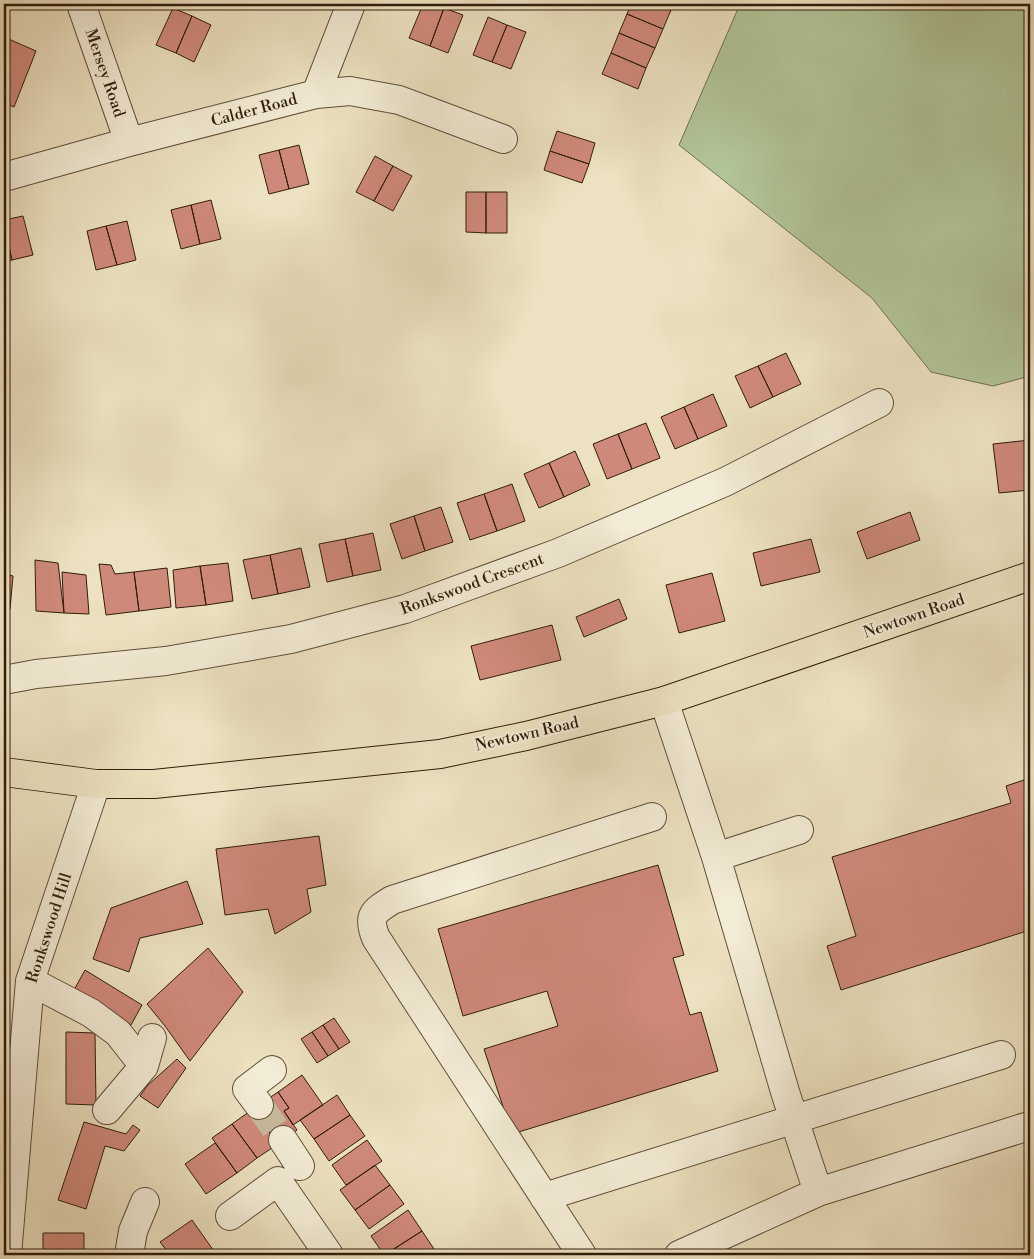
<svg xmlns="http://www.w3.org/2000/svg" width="1034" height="1259" viewBox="0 0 1034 1259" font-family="'Libre Bodoni',serif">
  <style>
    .green { fill: #b1c497; stroke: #707052 }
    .building { fill: #cf897a; stroke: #301d0c }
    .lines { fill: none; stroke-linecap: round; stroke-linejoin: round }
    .minor-tunnel { stroke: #c6ba9c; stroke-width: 28; stroke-dasharray: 28 14; stroke-linecap: butt }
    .minor-casing { stroke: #5f4e39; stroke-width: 30 }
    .major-casing { stroke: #301d0c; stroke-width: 30 }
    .minor { stroke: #f3ecd6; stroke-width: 28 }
    .major { stroke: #ece1c0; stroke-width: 28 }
    .labels { text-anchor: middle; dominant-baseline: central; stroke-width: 4; stroke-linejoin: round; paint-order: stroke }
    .street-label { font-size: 16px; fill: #301d0c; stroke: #f3ecd6 }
  </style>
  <rect width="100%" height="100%" fill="#ece1c0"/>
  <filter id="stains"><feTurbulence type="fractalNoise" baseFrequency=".004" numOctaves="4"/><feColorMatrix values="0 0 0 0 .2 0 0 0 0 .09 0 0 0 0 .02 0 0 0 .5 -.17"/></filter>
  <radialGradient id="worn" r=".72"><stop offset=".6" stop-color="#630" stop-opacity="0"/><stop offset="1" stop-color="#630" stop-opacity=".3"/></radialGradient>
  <path class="green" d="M740,4H1030V376L993,386L931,372L872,298L679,145Z"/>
  <path class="building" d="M423,4H433L444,8L430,46L409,38Z
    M631,4H656L671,10L663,29L627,14Z
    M656,4H673L671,10Z
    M173,8L192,16L176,53L156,45Z
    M444,8L463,15L448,53L430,46Z
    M627,14L663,29L655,48L619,33Z
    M192,16L211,25L194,62L176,53Z
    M488,17L507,25L492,62L473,55Z
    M507,25L526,32L511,69L492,62Z
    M619,33L655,48L646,68L611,53Z
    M4,37L36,51L14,107L4,103Z
    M611,53L646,68L638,89L602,74Z
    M557,131L595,143L589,164L550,151Z
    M299,145L309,184L289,189L279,150Z
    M279,150L289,189L269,194L259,155Z
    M550,151L589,164L582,183L544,170Z
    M375,156L393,166L374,201L356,192Z
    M393,166L412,176L393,211L374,201Z
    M466,192H486V233L466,232Z
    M486,192H507V233H486Z
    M211,200L221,239L200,244L191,205Z
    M191,205L200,244L181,249L171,210Z
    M23,216L33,255L12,260L4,227V220Z
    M127,221L136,260L117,265L106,226Z
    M106,226L117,265L96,270L87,231Z
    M4,227L12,260L4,262Z
    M786,353L801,384L773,397L758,366Z
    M758,366L773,397L750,408L735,376Z
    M713,394L727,426L698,439L684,407Z
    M684,407L698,439L675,449L661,417Z
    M646,423L660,458L632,469L618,434Z
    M618,434L632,469L607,479L593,444Z
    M1030,440V490L999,493L993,444Z
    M575,451L590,485L564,497L549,463Z
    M549,463L564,497L539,508L524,474Z
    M512,484L525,521L497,531L484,494Z
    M484,494L497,531L470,540L457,503Z
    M441,507L453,542L425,551L414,516Z
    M910,512L920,540L867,559L857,532Z
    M414,516L425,551L402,559L390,524Z
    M373,533L381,570L353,576L345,539Z
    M345,539L353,576L327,582L319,544Z
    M811,539L820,572L761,586L753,553Z
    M301,548L310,587L278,594L270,555Z
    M270,555L278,594L252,599L243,560Z
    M35,560L58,563L64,613L36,611Z
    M228,563L233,601L206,605L200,566Z
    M99,564L111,565L115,574L134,572L139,611L106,615Z
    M200,566L206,605L176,608L173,570Z
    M167,568L171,607L139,611L134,572Z
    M62,572L86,575L89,614L64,613Z
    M712,573L725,621L679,633L666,585Z
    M4,574L13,576L10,609H4Z
    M619,599L627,619L584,637L576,617Z
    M552,625L561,660L480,680L471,646Z
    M1030,778V930L841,990L827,946L856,936L832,857L1011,803L1006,786Z
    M319,836L326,885L307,889L311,912L275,934L268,909L225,915L216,849Z
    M658,865L684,955L673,958L690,1015L701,1012L718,1071L512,1134L484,1049L558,1026L547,991L463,1016L438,929Z
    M187,881L203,924L140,938L129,972L93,959L111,908Z
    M208,948L243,992L190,1061L165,1026L147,1004Z
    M85,970L142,1005L131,1025L74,990Z
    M334,1018L350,1042L339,1049L323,1025Z
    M323,1025L339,1049L328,1056L312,1032Z
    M66,1032L95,1033L96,1105L66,1104Z
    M312,1032L328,1056L317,1063L301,1039Z
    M177,1059L186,1068L158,1108L140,1096L147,1086Z
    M302,1075L323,1105L293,1125L284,1111L289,1108L278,1092Z
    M278,1092L289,1108L284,1111L297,1130L278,1144L253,1109Z
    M337,1095L350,1115L314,1139L300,1120Z
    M253,1109L278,1144L257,1158L232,1124Z
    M350,1115L365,1136L329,1161L314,1139Z
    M84,1122L126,1134L133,1125L140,1130L124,1151L105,1146L86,1209L58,1200Z
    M232,1124L257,1158L237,1173L212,1138Z
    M367,1140L382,1161L346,1185L332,1165Z
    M215,1143L237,1173L206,1194L185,1164Z
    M375,1165L390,1185L355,1210L340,1190Z
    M390,1185L404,1204L369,1229L355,1210Z
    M408,1210L422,1231L384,1255L371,1236Z
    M192,1220L216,1254L225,1249L229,1255H170L160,1242Z
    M422,1231L436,1252L430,1255H385Z
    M43,1233H84V1255H43Z"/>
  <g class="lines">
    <path class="minor-tunnel" d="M259,1105L283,1140"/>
    <g class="minor-casing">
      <path id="minor" d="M81,4L129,142
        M316,94L351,4
        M4,177L129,142L316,94L350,91L399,100L503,139
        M4,680L36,674L166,661L291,639L405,609L558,553L725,482L879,403
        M664,701L716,857L786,1095L818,1192L679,1255
        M716,857L799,830
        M30,981L91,1013L118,1033L144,1066
        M259,1105L247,1089L272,1070
        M107,1110L144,1066L152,1038
        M283,1140L300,1166
        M818,1192L1029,1126
        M544,1197L1001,1055
        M230,1216L278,1181L329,1255
        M7,1255L30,981L96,784
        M129,1255L133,1231L145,1202
        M582,1255L376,938C367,916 373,912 392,900L652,817"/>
    </g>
    <g class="major-casing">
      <path id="major" d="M4,772L96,784H154L440,754L526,736L664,701L1030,576"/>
    </g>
    <use href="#minor" class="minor"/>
    <use href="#major" class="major"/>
  </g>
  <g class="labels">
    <g class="street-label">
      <text transform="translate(105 73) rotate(71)">Mersey Road</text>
      <text transform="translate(254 110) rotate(-15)">Calder Road</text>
      <text transform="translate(472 584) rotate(-20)">Ronkswood Crescent</text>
      <text transform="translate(914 616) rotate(-19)">Newtown Road</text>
      <text transform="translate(527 734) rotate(-13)">Newtown Road</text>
      <text transform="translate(49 928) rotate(-72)">Ronkswood Hill</text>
    </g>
  </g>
  <rect width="1034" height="1259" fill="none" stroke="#ece1c0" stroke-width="20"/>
  <rect x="5" y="5" width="1024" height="1249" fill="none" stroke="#301d0c" stroke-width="2.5"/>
  <rect x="10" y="10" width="1014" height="1239" fill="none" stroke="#301d0c"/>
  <rect width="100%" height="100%" filter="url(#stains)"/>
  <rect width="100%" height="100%" fill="url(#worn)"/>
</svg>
